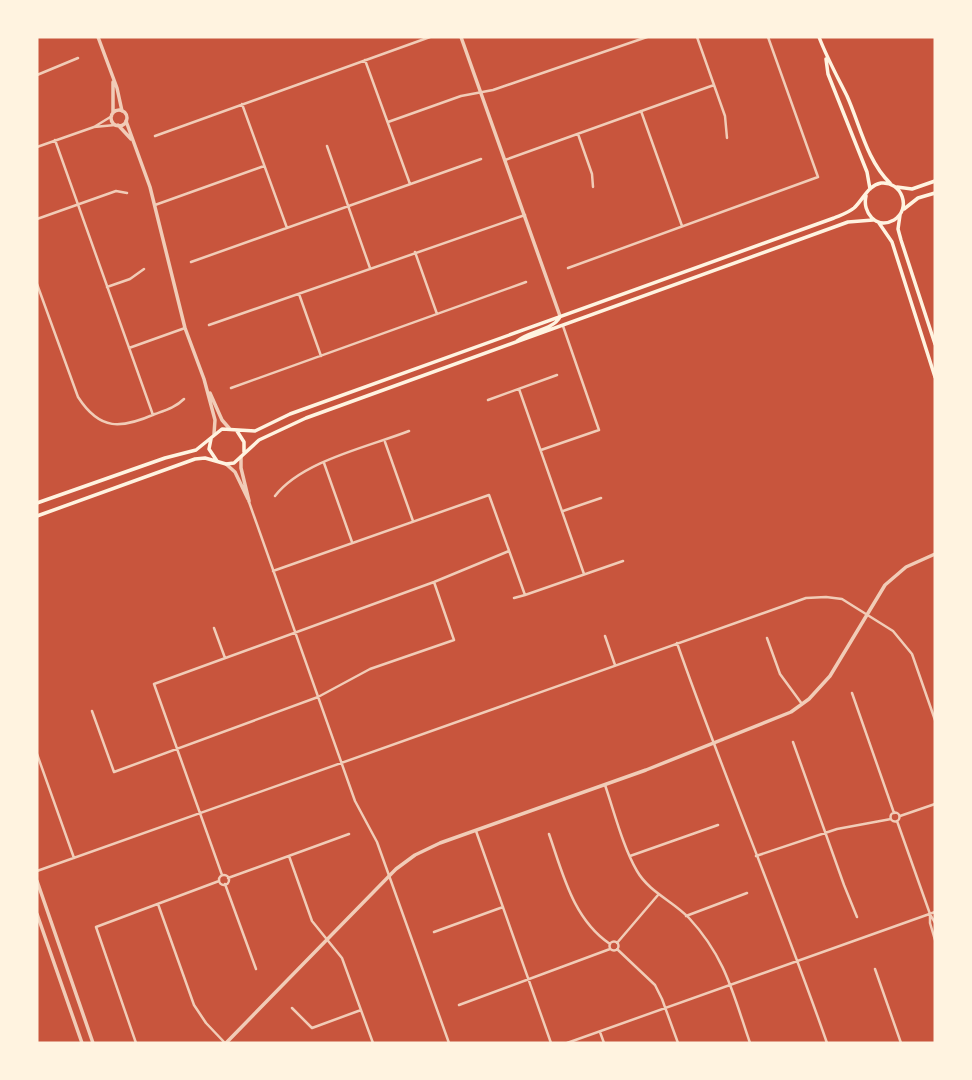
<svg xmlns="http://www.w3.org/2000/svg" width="972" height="1080" viewBox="0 0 972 1080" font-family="'Sofia Sans Condensed',sans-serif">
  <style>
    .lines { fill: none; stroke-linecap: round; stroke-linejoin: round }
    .minor { stroke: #f1ccb7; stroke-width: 2.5 }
    .tertiary { stroke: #f1ccb7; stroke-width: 3.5 }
    .secondary { stroke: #fff3e0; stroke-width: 3.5 }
  </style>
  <rect width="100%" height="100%" fill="#c8553d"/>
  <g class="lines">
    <path class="minor" d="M697,37L725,116L727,138
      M365,60L410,184
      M37,75L78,58
      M242,104L287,228
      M641,111L682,226
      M388,122L461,96L493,90L647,37
      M94,127L112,116
      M578,134L592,174L593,187
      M155,136L430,37
      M55,140L153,415
      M327,146L370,268
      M37,147L94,127L115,125
      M505,160L714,85
      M155,205L264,166
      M37,219L116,191L127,193
      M415,252L437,314
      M191,262L481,159
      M568,268L818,177L768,37
      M37,284L78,397C100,431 121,429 155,414C166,410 176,407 184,399
      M107,287L130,279L144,269
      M299,294L321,356
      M209,325L525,215
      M129,348L185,328
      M231,388L526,282
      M519,389L584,574
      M488,400L557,375
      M385,442L413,521
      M541,450L599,430L563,326
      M324,463L352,542
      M275,496C302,461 368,447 409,431
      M249,502L355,801L377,842L449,1043
      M563,511L601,498
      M273,571L489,495L525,595L514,598
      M525,595L623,561
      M214,628L225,658
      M605,636L615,665
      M767,638L780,674L802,704
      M677,643C724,777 780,908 827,1043
      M852,693L894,813
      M92,711L114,772L318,697L370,669L454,640L434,582
      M793,742L844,885L857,917
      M37,754L74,858
      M605,785C614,811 623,847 637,871C649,892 673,901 689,918C726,958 733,994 750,1043
      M890.5 817a4.5 4.5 0 1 1 9 0a4.5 4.5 0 1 1-9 0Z
      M900,816L935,804
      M897,821L930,914L935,923
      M476,831L551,1043
      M549,834C563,874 573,919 610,944
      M289,856L312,921L342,958L373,1043
      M630,856L718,825
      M756,856L837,829L891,819
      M37,871L806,598L826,597L842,599L893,631L912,654L935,720
      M219 880a5 5 0 1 1 10 0a5 5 0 1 1-10 0Z
      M222,875L154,684L434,582L509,551
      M228,878L349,834
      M225,884L256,969
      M158,904L194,1005L206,1023L225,1043
      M930,914V923L935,940
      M686,916L747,893
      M434,932L503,907
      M609.5 946a4.5 4.5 0 1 1 9 0a4.5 4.5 0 1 1-9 0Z
      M617,943L658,895
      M617,949L655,985L662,999L678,1043
      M875,969L901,1043
      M459,1005L610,949
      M292,1008L312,1028L361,1010
      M600,1032L604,1043
      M136,1043L96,927L219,881
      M567,1043L935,912"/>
    <path class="tertiary" d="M98,37L117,88L122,111
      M461,37L560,316
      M111 118a8 8 0 1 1 16 0a8 8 0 1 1-16 0Z
      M113,113V82
      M126,121L150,187L185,328L204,379L215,420L214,434
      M118,125L131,139
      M210,393L222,420L229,428
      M241,457V468L249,501
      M226,464L235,472L248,499
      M37,881L93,1043
      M37,914L82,1043
      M226,1043L396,869L415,855L440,843L646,770L791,712L809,699L830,676L885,585L906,567L935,554"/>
    <path class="secondary" d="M819,37C827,58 837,76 847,96C860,125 867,161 890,183
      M826,59L828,74L867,172L870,189
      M897,187L912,189L935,181
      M904,209L918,198L935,193
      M900,215L898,229L901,240L935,344
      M879,223L892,242L935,377
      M517,341C529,331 553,330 560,317
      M237,431L244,442V452
      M211,439L209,449L217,461
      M37,503L165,458L196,450L222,429L255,431L290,414L834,218C841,215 848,213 854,208C863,200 868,185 881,183C902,181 912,209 894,220C876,230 862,212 866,196
      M37,516L195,459L205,458L226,464L234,463L259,440L306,418L848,222L873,220"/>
  </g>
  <rect width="972" height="1080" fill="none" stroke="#fff3e0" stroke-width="77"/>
</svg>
